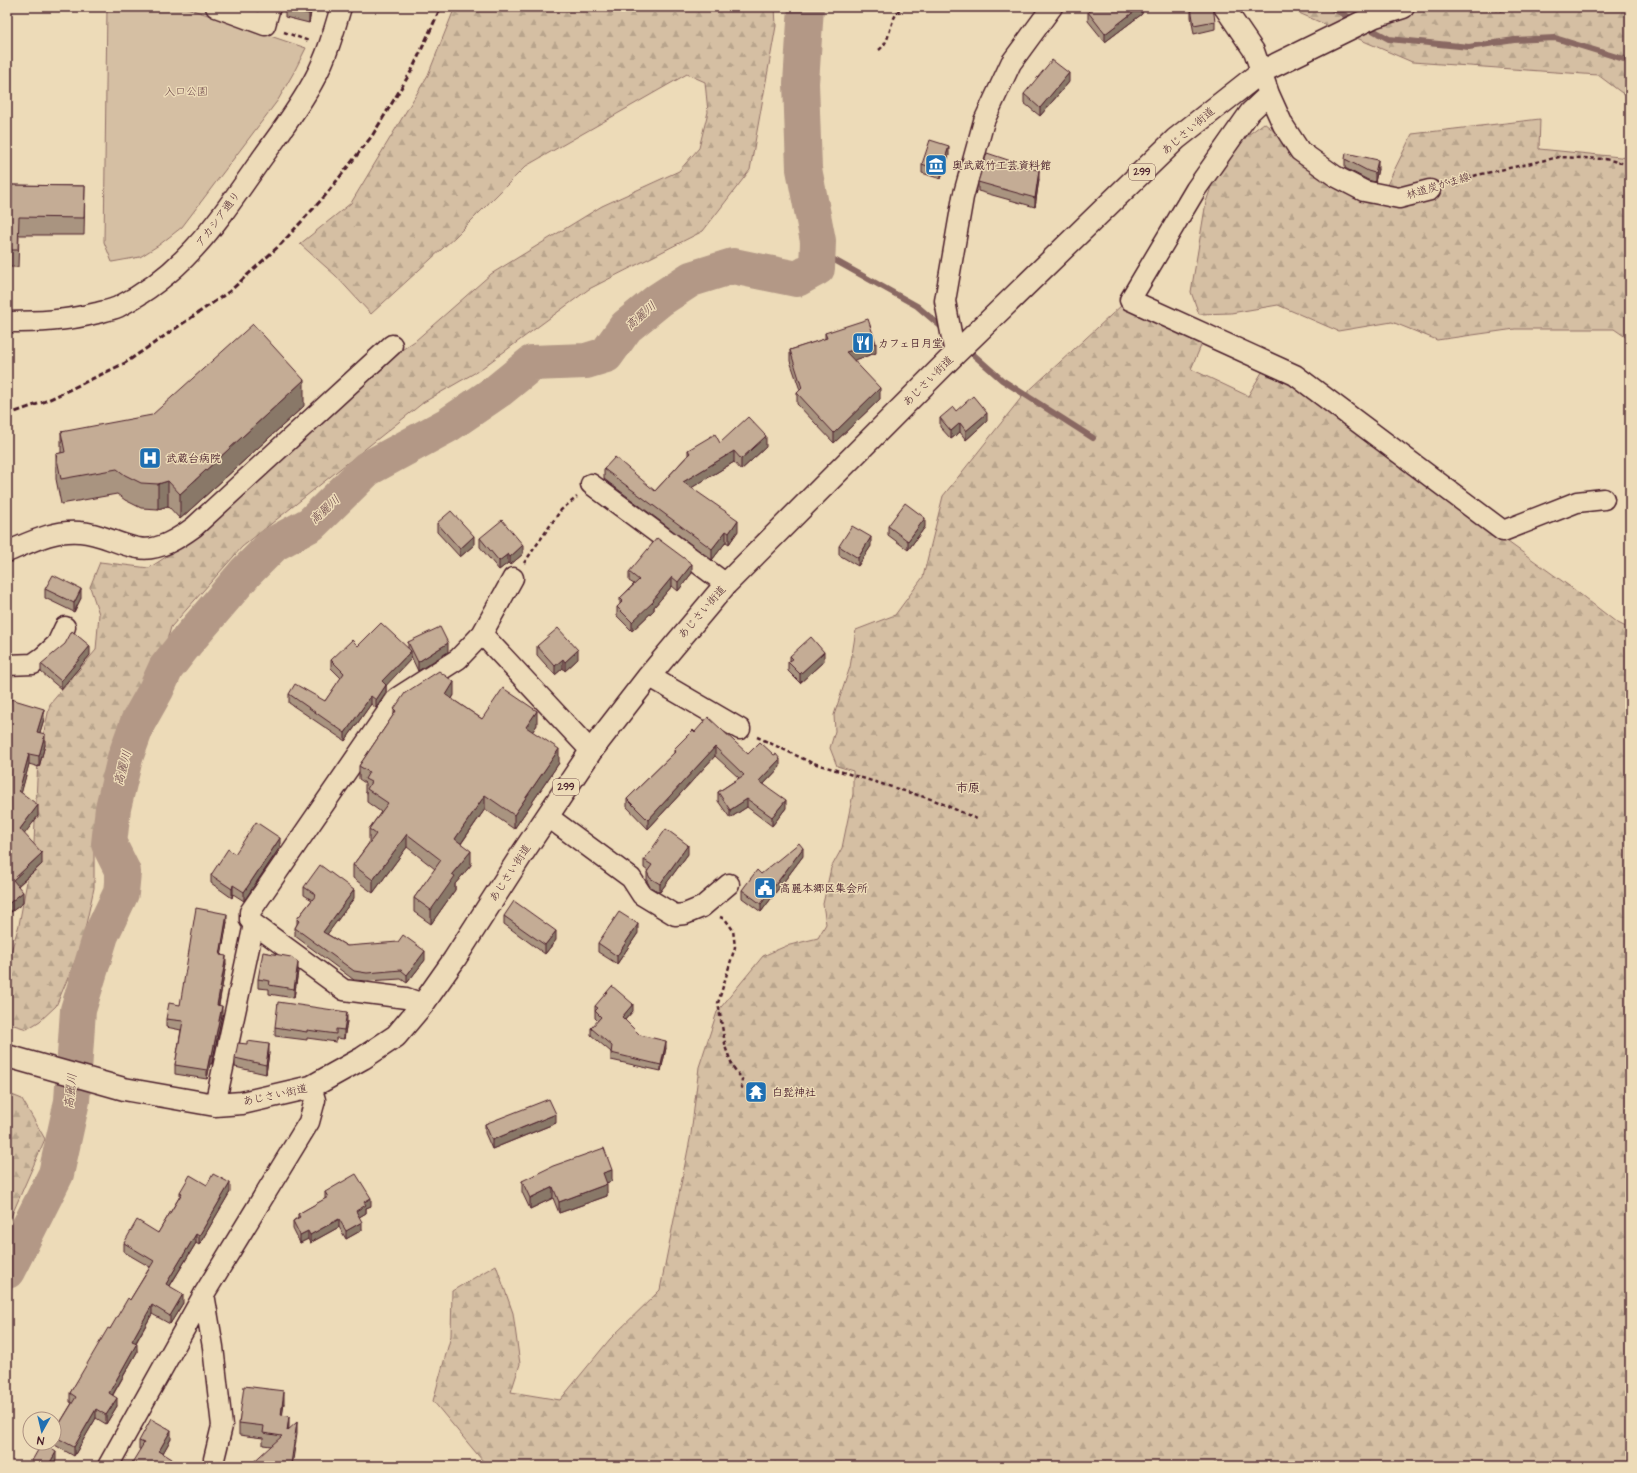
<svg xmlns="http://www.w3.org/2000/svg" width="1637" height="1473" viewBox="0 0 1637 1473" font-family="'Architects Daughter','Klee One',sans-serif">
  <style>
    .forest { fill: url(#forest-firs); stroke: #906f67 }
    .park { fill: #d5bfa3; stroke: #906f67 }
    .lines { fill: none; stroke-linecap: round; stroke-linejoin: round }
    .stream { stroke: #896862; stroke-width: 6 }
    .river { stroke: #b39886; stroke-width: 36 }
    .minor-casing { stroke: #4a1f2b; stroke-width: 23 }
    .highway-casing { stroke: #4a1f2b; stroke-width: 25 }
    .path { stroke: #4a1f2b; stroke-width: 2.5; stroke-dasharray: 4 3; stroke-linecap: butt }
    .minor { stroke: #eddbb8; stroke-width: 20 }
    .highway { stroke: #eddbb8; stroke-width: 22 }
    .rail { stroke: #4a1f2b; stroke-width: 3; stroke-dasharray: 6 3; stroke-linecap: butt }
    .wall { fill: #a99480; stroke: #4a1f2b }
    .shaded-wall { fill: #897868; stroke: #4a1f2b }
    .building { fill: #c4ac95; stroke: #4a1f2b }
    .labels { text-anchor: middle; dominant-baseline: central; stroke-width: 3; stroke-linejoin: round; paint-order: stroke }
    .shield { fill: #eddbb8; stroke: #7b5755; stroke-width: 1 }
    .shield-label { font-size: 10px; font-weight: bold; fill: #4a1f2b }
    .park-label { font-size: 11px; fill: #663f43; stroke: #eddbb8 }
    .street-label { font-size: 11px; fill: #4a1f2b; stroke: #eddbb8 }
    .poi-label { font-size: 11px; font-weight: bold; fill: #4a1f2b; stroke: #eddbb8; text-anchor: start }
    .water-label { font-size: 12px; font-style: italic; fill: #643d42; stroke: #eddbb8 }
    .neighbourhood-label { font-size: 12px; font-weight: bold; fill: #4a1f2b; stroke: #eddbb8 }
  </style>
  <defs>
    <pattern id="forest-firs" width="22" height="20" patternUnits="userSpaceOnUse"><rect width="22" height="20" fill="#d5bfa3"/><path d="M5 1l3.5 6h-7zM16 11l3.5 6h-7z" fill="#b8a48c"/></pattern>
  </defs>
  <rect width="100%" height="100%" fill="#eddbb8"/>
  <filter id="ink" filterUnits="userSpaceOnUse"><feTurbulence type="fractalNoise" baseFrequency=".025" numOctaves="2"/><feDisplacementMap in="SourceGraphic" scale="8" xChannelSelector="R" yChannelSelector="G"/><feConvolveMatrix kernelMatrix="1 2 1 2 8 2 1 2 1" color-interpolation-filters="sRGB"/></filter>
  <g filter="url(#ink)">
    <path class="forest" d="M455,7H775L776,26L750,170L703,231L589,289L478,371L424,402L242,547L171,627L164,652L154,678L133,709L117,740L107,766L94,824V888L81,947L56,1006L40,1021L27,1029L7,1023V965L19,925L34,843L38,759L50,704L96,650L99,614L90,587L100,562L149,568L207,530L304,428L381,364L415,341L491,274L602,206L679,171L699,148L708,112L705,82L687,74L526,166L455,237L371,314L335,275L300,244L351,203L428,75Z
      M1285,7H1630V99L1598,75L1412,62Z
      M1540,119L1539,149L1630,158V340L1614,329H1515L1437,340L1392,322L1338,331L1278,305L1231,313L1199,314L1191,292L1206,202L1216,172L1240,141L1264,123L1280,136L1384,191L1412,134Z
      M1123,304L1204,339L1191,369L1248,396L1265,367L1576,591L1616,622L1630,629V1466H487L433,1401L451,1336L452,1291L496,1265L513,1313L520,1364L511,1392L560,1400L610,1339L660,1290L691,1134L699,1067L717,1012L763,956L786,946L818,938L826,924L823,904L831,868L842,848L853,794V771L837,766L830,748L835,731L834,715L850,667L856,630L895,615L923,577L943,496L1021,398Z
      M7,1093L22,1099L45,1139L7,1226Z"/>
    <path class="park" d="M107,7H184L306,48L294,72L278,100L182,227L159,245L140,257L112,262L104,242Z"/>
    <g class="lines">
      <path class="stream" d="M1330,7L1356,21
        M1365,26L1389,39L1469,47L1514,40L1555,38L1630,61
        M804,31L822,7
        M818,251L917,306L945,330
        M966,348L1002,380L1093,438"/>
      <path class="river" d="M7,1271L56,1174L72,1101L78,1010L101,935L121,893L123,872L109,844L113,808L125,758L138,722L156,690L166,668L188,640L246,572L274,544L311,524L367,469L448,425L499,390L532,363L586,361L606,355L626,327L659,300L691,279L733,266L797,279L817,268L818,241L804,169L801,83L806,7"/>
      <g class="minor-casing">
        <path id="minor" d="M216,7L265,25L270,7
          M1224,7L1254,51L1269,94L1283,125L1300,151L1335,176L1364,191L1399,198L1430,190
          M1269,94L1250,112L1196,189L1130,300L1295,375L1503,531L1577,502L1604,499
          M7,322C38,322 66,321 97,313C104,311 111,310 118,307C185,273 218,221 260,161C279,134 300,107 315,78C327,56 334,31 341,7
          M955,354L945,301L963,197L984,121L1011,63L1052,7
          M591,484L726,584
          M7,552C31,542 52,530 80,532C101,533 118,545 138,548C158,552 179,538 194,527L392,345
          M482,634L591,751
          M7,665L33,664L43,657L57,644L65,627
          M649,676L740,729
          M547,816L631,878L642,895L675,915L685,914L702,907L729,884
          M423,1004L406,998L344,990L254,924L250,920V912L397,698L458,659L482,634L513,578
          M215,1105L254,924
          M204,1294L213,1347L222,1426L214,1459
          M108,1466L204,1294L309,1122L315,1100L311,1087"/>
      </g>
      <g class="highway-casing">
        <path id="highway" d="M7,1056L124,1089L215,1105L242,1103L311,1087L363,1058L396,1036L423,1004L454,960L522,854L591,751L649,676L726,584L955,354L1176,139L1261,72L1375,16L1403,7"/>
      </g>
      <path class="path" d="M1496,7L1498,11L1513,7
        M284,32L309,41
        M879,50C893,39 887,21 902,7
        M1447,184L1477,175L1559,157L1605,159L1630,165
        M524,563L561,510L577,497
        M757,737L810,762L934,800L977,819
        M720,917L725,919L733,930L735,947L718,1003L726,1049L733,1067L742,1079L741,1087L752,1091"/>
      <use href="#minor" class="minor"/>
      <use href="#highway" class="highway"/>
      <path class="rail" d="M7,415L46,401L125,363L230,291L281,244L324,197L372,136L412,70L441,7"/>
    </g>
    <path class="wall" d="M281,7H312L309,23L285,17V10L281,9Z
      M1090,7H1142V14L1105,42L1088,21V12L1092,9Z
      M1191,8L1215,21V29L1194,34L1191,17Z
      M1069,82L1040,116L1024,103V94Z
      M949,155L941,179L922,173V164Z
      M1345,159L1378,169L1375,182L1368,180L1345,168Z
      M1014,167L1039,179L1035,207L978,191V182Z
      M7,185L85,186L84,235H19L18,267H7Z
      M825,333L876,353L854,360L880,399L834,443L797,404V393L800,390L790,361V350L825,339Z
      M304,406L180,519L168,506L158,509L141,508L125,500L117,494L61,504L56,479V454L61,453V432Z
      M940,418L987,421L966,440L960,432L951,439L940,427Z
      M720,443L766,447L741,470L734,462L691,488L738,531L729,544L726,542L712,560L604,479V469L655,491L688,455V450Z
      M437,523L474,545L460,557L437,532Z
      M888,526L925,527L908,550L888,535Z
      M480,538L523,554L510,565L508,563L499,570L480,547Z
      M839,546H871L858,566L839,555Z
      M629,572L692,573L678,591L672,586L654,607V610L632,631L617,616V607L620,605V598L634,584L629,581Z
      M45,589L81,598L74,612L45,598Z
      M408,642L448,652L418,671L411,656V659L386,685V693L376,708L371,704L345,741L289,703V694L325,701L341,678L331,668V660L358,646L408,648Z
      M537,646L578,659L565,671L563,668L555,675L537,655Z
      M90,655L61,689L41,672V664Z
      M790,656L824,661L800,683L788,671V662L790,661Z
      M454,695L452,699L482,719L537,725L532,732L559,763L514,829L485,809L461,844L471,865L455,884V890L431,924L414,912V898L435,869L407,847L373,893L353,878V865L369,843V829L381,812L367,802V793L365,792V783L359,779V766L394,714V709Z
      M7,713L44,719L40,732L45,745L39,767L29,764L21,793L38,816L24,834L42,864L18,886L23,903L7,915Z
      M695,732L780,767L764,784L786,808L772,826L747,807L730,818L718,801V792L739,778L715,756L648,829L627,807V799L674,753V749Z
      M280,847L244,901L233,894L232,898L211,883V875L235,854Z
      M688,854L660,892L650,887L647,881V872L648,871L644,868V860Z
      M803,856L761,912L742,898V890L761,874Z
      M304,887L354,898L327,934L347,946L425,960L407,983L401,979L367,981L354,980L295,936V928L297,924V919L312,900L304,895Z
      M504,916L556,940L545,954L504,924Z
      M227,922L221,955L226,964L219,1005L222,1015L212,1064H210L207,1079L175,1074V1065L181,1030L166,1027V1019L180,1005Z
      M638,933L617,964L598,952V943Z
      M298,971L294,998L269,994V989L258,988V979Z
      M595,1006L633,1011L625,1020L640,1035L666,1048L661,1071L611,1060V1052L591,1035V1028L598,1021L595,1018Z
      M347,1021L344,1039L336,1038V1042L307,1038V1040L275,1036V1027Z
      M269,1053L266,1074L235,1067V1058Z
      M556,1123L492,1149L485,1133V1124Z
      M522,1181H612L606,1183L607,1196L559,1213L553,1198L530,1209L522,1192Z
      M207,1185L230,1192L199,1245L196,1243L170,1286L183,1303L170,1324L152,1314L136,1343L137,1352L113,1395L117,1406L106,1424L96,1418L74,1456L53,1444V1443H54V1433L72,1403L70,1402V1393L110,1329L130,1300L150,1267L124,1252V1243L158,1233L180,1196V1192Z
      M325,1192L371,1206L366,1208V1213L359,1217L362,1230L346,1239L339,1227L310,1243L308,1239L300,1243L293,1229V1221L298,1217V1214L325,1199Z
      M284,1403L282,1415L289,1429L297,1434L271,1446L263,1445V1438L239,1435V1423Z
      M171,1439L163,1453L172,1466L139,1449V1441Z"/>
    <path class="shaded-wall" d="M310,7H312L309,23V14Z
      M1140,7H1142V14L1105,42V34Z
      M1069,73V82L1040,116V108Z
      M949,146V155L941,179V171Z
      M1378,160V169L1375,182V173Z
      M1039,170V179L1035,207V198Z
      M876,343V353L846,363V352Z
      M304,380V406L180,519V494Z
      M880,388V399L834,443V433Z
      M987,413V421L966,440V431Z
      M960,423V432L951,439V431Z
      M766,436V447L741,470V459Z
      M734,451V462L683,493V482Z
      M168,481V506L158,509V484Z
      M925,518V527L908,550V541Z
      M738,520V531L729,544V533Z
      M726,531V542L712,560V549Z
      M474,536V545L460,557V549Z
      M871,537V546L858,566V558Z
      M523,545V554L510,565V557Z
      M508,554V563L499,570V561Z
      M692,564V573L678,591V582Z
      M672,577V586L654,607V610L632,631V622L653,600Z
      M81,589V598L74,612V603Z
      M448,643V652L418,671V662Z
      M90,646V655L61,689V681Z
      M578,650V659L565,671V662Z
      M411,651V659L382,690V681Z
      M824,652V661L800,683V674Z
      M563,659V668L555,675V666Z
      M454,682V695L446,708V695Z
      M386,685V693L376,708V700Z
      M371,696V704L345,741V733Z
      M44,709V719L37,742V732Z
      M537,711V725L526,741V727Z
      M45,734V745L39,767V756Z
      M715,747V756L648,829V820Z
      M559,749V763L514,829V815Z
      M29,754V764L19,802V791Z
      M780,759V767L759,789V781Z
      M485,795V809L455,852V839Z
      M747,799V807L730,818V810Z
      M786,800V808L772,826V817Z
      M38,805V816L20,840V829Z
      M407,834V847L373,893V880Z
      M280,838V847L244,901V892Z
      M688,845V854L660,892V884Z
      M803,848V856L761,912V904Z
      M471,851V865L455,884V890L431,924V910L452,874Z
      M42,853V864L13,890V880Z
      M233,885V894L232,898V889Z
      M354,890V898L323,940V932Z
      M23,892V903L7,915V905Z
      M227,914V922L220,963V955Z
      M638,924V933L617,964V956Z
      M556,931V940L545,954V945Z
      M425,951V960L407,983V975Z
      M226,956V964L217,1014V1005Z
      M298,962V971L294,998V989Z
      M633,1004V1011L622,1023V1017Z
      M222,1006V1015L212,1064V1055Z
      M347,1012V1021L344,1039V1030Z
      M666,1041V1048L661,1071V1065Z
      M269,1044V1053L266,1074V1065Z
      M210,1055V1064L207,1079V1070Z
      M556,1114V1123L492,1149V1140Z
      M612,1170V1181L603,1184V1173Z
      M230,1183V1192L199,1245V1236Z
      M607,1184V1196L559,1213V1202Z
      M553,1187V1198L530,1209V1198Z
      M371,1198V1206L366,1208V1213L356,1219V1211L364,1202Z
      M339,1219V1227L310,1243V1235Z
      M362,1222V1230L346,1239V1231Z
      M308,1231V1239L300,1243V1235Z
      M196,1234V1243L166,1292V1284Z
      M183,1294V1303L170,1324V1316Z
      M152,1305V1314L132,1349V1341Z
      M137,1343V1352L109,1401V1393Z
      M284,1391V1403L281,1426V1415Z
      M117,1398V1406L106,1424V1415Z
      M96,1409V1418L74,1456V1447Z
      M289,1416V1427L287,1442V1431Z
      M297,1422V1434L292,1466H289Z
      M171,1430V1439L159,1460V1451Z
      M56,1452V1460L53,1466H48Z
      M172,1459V1466H168Z"/>
    <path class="building" d="M286,7H310L309,14L285,9Z
      M1094,7H1140L1105,34L1088,12Z
      M1195,7H1213L1215,21L1194,25L1191,8Z
      M1052,60L1069,73L1040,108L1024,94Z
      M930,140L949,146L941,171L922,164Z
      M987,153L1014,162L1013,166L1039,170L1035,198L978,182Z
      M1346,153L1378,160L1375,173L1368,171L1345,159Z
      M7,185L85,186L84,218L19,217L18,250H7Z
      M868,319L876,343L846,352L880,388L834,433L797,393L802,388L790,350L827,338L825,333Z
      M253,324L304,380L180,494L168,481L158,484L141,483L125,475L117,469L61,479L56,454L65,452L61,432L152,415Z
      M973,396L987,413L966,431L960,423L951,431L940,418L953,407L956,411Z
      M748,417L766,436L741,459L734,451L683,482L738,520L729,533L726,531L712,549L604,469L615,457L655,491L690,453L688,450L715,434L720,443Z
      M905,503L925,518L908,541L888,526Z
      M451,511L474,536L460,549L437,523Z
      M502,520L523,545L510,557L508,554L499,561L480,538Z
      M852,526L871,537L858,558L839,546Z
      M657,538L692,564L678,582L672,577L653,600L654,601L632,622L617,607L623,601L620,598L639,580L629,572Z
      M53,575L81,589L74,603L45,589Z
      M381,623L411,651L382,681L386,685L376,700L371,696L345,733L289,694L295,684L325,701L344,673L331,660L352,640L358,646Z
      M440,627L448,643L418,662L408,642Z
      M558,628L578,650L565,662L563,659L555,666L537,646Z
      M72,631L90,646L61,681L41,664L65,644Z
      M811,637L824,652L800,674L788,662L793,659L790,656Z
      M439,671L454,682L446,695L482,719L503,688L537,711L526,727L559,749L514,815L485,795L455,839L471,851L452,874L455,876L431,910L414,898L441,860L407,834L373,880L353,865L376,834L369,829L388,803L367,789L371,782L365,779L369,772L359,766L396,711L394,709L405,693Z
      M11,699L44,709L37,732L45,734L39,756L29,754L19,791L38,805L20,829L42,853L13,880L23,892L7,905V713Z
      M708,717L748,754L760,742L774,755L776,754L780,759L759,781L786,800L772,817L747,799L730,810L718,792L744,775L715,747L648,820L627,799L676,751L674,749L693,730L695,732Z
      M256,822L280,838L244,892L233,885L232,889L211,875L228,849L235,854Z
      M666,829L688,845L660,884L650,878L647,872L652,865L644,860Z
      M799,843L803,848L761,904L742,890L757,870L761,874Z
      M320,865L354,890L323,932L347,946L398,942L403,935L425,951L407,975L401,970L367,973L354,971L295,928L299,921L297,919L316,895L304,887Z
      M514,901L556,931L545,945L504,916Z
      M196,908L227,914L220,955L226,956L217,1005L222,1006L212,1055H210L207,1070L175,1065L183,1021L166,1019L169,1003L180,1005Z
      M619,912L638,924L617,956L598,943Z
      M263,952L291,957L298,962L294,989L269,985L270,981L258,979Z
      M612,986L633,1004L622,1017L640,1035L666,1041L661,1065L611,1053L612,1046L591,1028L601,1017L595,1011L598,1008L595,1006Z
      M278,1002L347,1012L344,1030L336,1029V1034L307,1030V1032L275,1027Z
      M247,1041L269,1044L266,1065L235,1058L238,1043L247,1044Z
      M549,1099L556,1114L492,1140L485,1124Z
      M604,1148L612,1170L603,1173L607,1184L559,1202L553,1187L530,1198L522,1181L553,1166Z
      M213,1174L230,1183L199,1236L196,1234L166,1284L183,1294L170,1316L152,1305L132,1341L137,1343L109,1393L117,1398L106,1415L96,1409L74,1447L54,1436V1433L76,1397L70,1393L108,1328L110,1329L128,1298L130,1300L154,1261L124,1243L137,1220L158,1233L182,1193L180,1192L190,1175L207,1185Z
      M356,1174L371,1198L364,1202L366,1205L356,1211L362,1222L346,1231L339,1219L310,1235L308,1231L300,1235L293,1221L300,1217L298,1214L328,1197L325,1192Z
      M244,1386L284,1391L281,1415L289,1416L287,1431L297,1422L291,1464L289,1466H249L282,1436L263,1433L264,1426L239,1423Z
      M151,1419L171,1430L159,1451L172,1459L168,1466H130L144,1443L139,1441Z
      M42,1443L56,1452L48,1466H29Z
      M407,1463L409,1466H401Z"/>
  </g>
  <defs>
    <g id="museum-square" transform="scale(1.15)"><rect x="-9" y="-9" width="18" height="18" rx="4" fill="#1f6fb2" stroke="#eddbb8"/><path d="M0-6L6-3V-2H-6V-3ZM-5-1h2V3h-2ZM-1-1h2V3h-2ZM3-1h2V3H3ZM-6 4H6V6H-6Z" fill="#fff"/></g>
    <g id="restaurant-square" transform="scale(1.15)"><rect x="-9" y="-9" width="18" height="18" rx="4" fill="#1f6fb2" stroke="#eddbb8"/><path d="M-5-6h1v4h1v-4h1v4h1v-4h1v5L-1.5 .5V6h-2V.5L-5-1ZM5-6V6H3V1.5H1.5Q1.5-4 5-6Z" fill="#fff"/></g>
    <g id="hospital-square" transform="scale(1.15)"><rect x="-9" y="-9" width="18" height="18" rx="4" fill="#1f6fb2" stroke="#eddbb8"/><path d="M-5-5h3v3.5h4V-5h3V5h-3V1.5h-4V5h-3Z" fill="#fff"/></g>
    <g id="civic-square" transform="scale(1.15)"><rect x="-9" y="-9" width="18" height="18" rx="4" fill="#1f6fb2" stroke="#eddbb8"/><path d="M-.6-6.5H3V-4.5H.6V-3L4-1V1h2V6H-6V1h2V-1L-.6-3ZM-1.2 2.5V6h2.4V2.5Z" fill="#fff"/></g>
    <g id="temple-square" transform="scale(1.15)"><rect x="-9" y="-9" width="18" height="18" rx="4" fill="#1f6fb2" stroke="#eddbb8"/><path d="M0-6L5-2H3V0L6.5 2.5H4V6H1.5V3h-3V6H-4V2.5H-6.5L-3 0V-2H-5Z" fill="#fff"/></g>
  </defs>
  <g fill-rule="evenodd">
    <use href="#museum-square" x="936" y="165"/>
    <use href="#restaurant-square" x="863" y="343"/>
    <use href="#hospital-square" x="150" y="458"/>
    <use href="#civic-square" x="765" y="888"/>
    <use href="#temple-square" x="756" y="1092"/>
  </g>
  <g class="labels">
    <g class="shield">
      <rect x="1129" y="164" width="26" height="16" rx="3"/>
      <rect x="553" y="779" width="26" height="16" rx="3"/>
    </g>
    <g class="shield-label">
      <text x="1142" y="172">299</text>
      <text x="566" y="787">299</text>
    </g>
    <g class="park-label">
      <text x="186" y="91">入口公園</text>
    </g>
    <g class="street-label">
      <text transform="translate(1188 131) rotate(-41)">あじさい街道</text>
      <text transform="translate(1438 186) rotate(-17)">林道炭がま線</text>
      <text transform="translate(218 219) rotate(-53)">アカシア通り</text>
      <text transform="translate(928 381) rotate(-45)">あじさい街道</text>
      <text transform="translate(702 612) rotate(-49)">あじさい街道</text>
      <text transform="translate(510 873) rotate(-57)">あじさい街道</text>
      <text transform="translate(275 1095) rotate(-12)">あじさい街道</text>
    </g>
    <g class="poi-label">
      <text x="952" y="165">奥武蔵竹工芸資料館</text>
      <text x="878" y="343">カフェ日月堂</text>
      <text x="166" y="458">武蔵台病院</text>
      <text x="780" y="888">高麗本郷区集会所</text>
      <text x="772" y="1092">白髭神社</text>
    </g>
    <g class="water-label">
      <text transform="translate(641 316) rotate(-41)">高麗川</text>
      <text transform="translate(325 510) rotate(-43)">高麗川</text>
      <text transform="translate(123 768) rotate(-75)">高麗川</text>
      <text transform="translate(71 1091) rotate(-84)">高麗川</text>
    </g>
    <g class="neighbourhood-label">
      <text x="968" y="788">市原</text>
    </g>
  </g>
  <rect width="1637" height="1473" fill="none" stroke="#eddbb8" stroke-width="24"/>
  <rect x="12" y="12" width="1613" height="1449" fill="none" stroke="#4a1f2b" stroke-width="1.5" filter="url(#ink)"/>
  <g transform="translate(42 1431) rotate(188)"><circle r="19" fill="#eddbb8" stroke="#ac9080"/>
  <path d="M0-3L7 15L0 10L-7 15Z" fill="#1f6fb2"/>
  <text y="-6" font-size="11" font-weight="bold" text-anchor="middle" fill="#4a1f2b">N</text>
  </g>
</svg>
